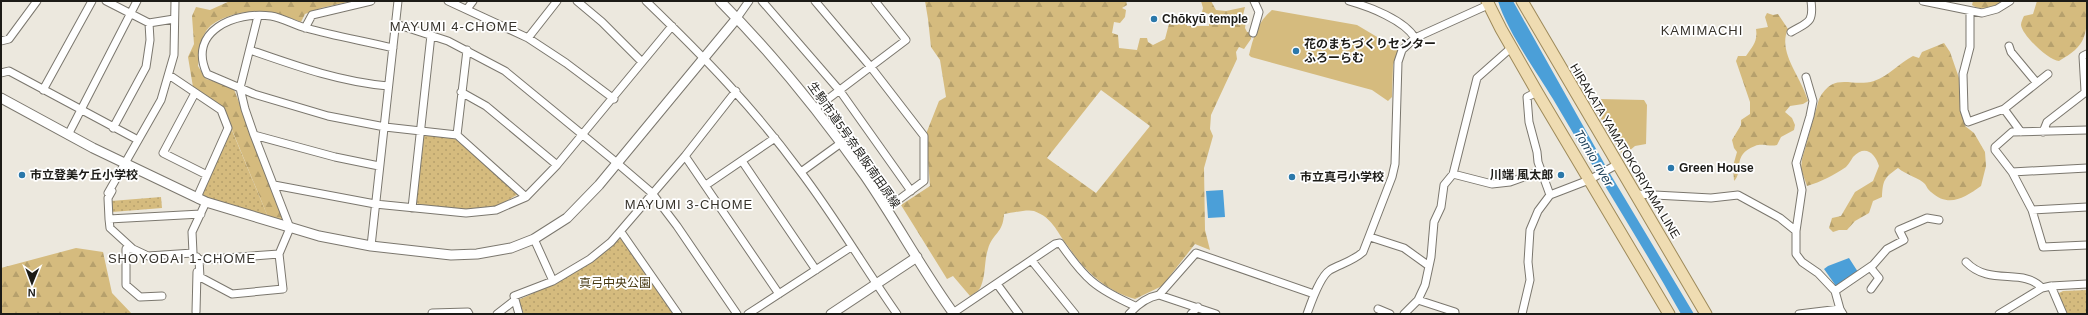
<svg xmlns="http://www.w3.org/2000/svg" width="2088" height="315" viewBox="0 0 2088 315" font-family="Arial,'Noto Sans JP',sans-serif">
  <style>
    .green { fill: #d5bb7e }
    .forest { fill: url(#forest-firs); fill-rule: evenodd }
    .park { fill: url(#park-dots) }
    .water { fill: #4b9fd8 }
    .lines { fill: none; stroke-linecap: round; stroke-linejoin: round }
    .minor-casing { stroke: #7b776e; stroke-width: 9 }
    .tertiary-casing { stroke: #7b776e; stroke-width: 11 }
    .primary-casing { stroke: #9e8a5a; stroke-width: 13 }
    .minor { stroke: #fff; stroke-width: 7 }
    .tertiary { stroke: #fff; stroke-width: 9 }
    .primary { stroke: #efdcb2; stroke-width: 11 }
    .poi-dot { fill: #2b78aa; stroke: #fff; stroke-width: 1.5 }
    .labels { text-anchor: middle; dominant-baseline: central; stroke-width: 3.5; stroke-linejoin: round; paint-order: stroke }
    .poi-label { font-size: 12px; font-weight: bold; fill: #1c1b17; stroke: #fff; text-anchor: start }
    .street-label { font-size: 12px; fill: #1c1b17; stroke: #fff }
    .park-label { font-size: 12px; fill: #46370f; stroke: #fff }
    .neighbourhood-label { font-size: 13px; letter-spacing: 1px; fill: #36322b; stroke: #fff }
    .water-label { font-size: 13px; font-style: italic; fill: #1b3e57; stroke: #fff }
  </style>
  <defs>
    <pattern id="forest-firs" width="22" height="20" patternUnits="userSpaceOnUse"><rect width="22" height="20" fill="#d5bb7e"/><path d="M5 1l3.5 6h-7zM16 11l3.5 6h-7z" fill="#b6a06c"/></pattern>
    <pattern id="park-dots" width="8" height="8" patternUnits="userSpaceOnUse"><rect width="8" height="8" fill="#d5bb7e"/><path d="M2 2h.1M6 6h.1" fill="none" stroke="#b6a06c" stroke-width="1.8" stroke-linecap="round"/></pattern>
  </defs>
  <rect width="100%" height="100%" fill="#ece8de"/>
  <path class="green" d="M1272,10L1357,25L1399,50L1393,65L1392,97L1388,101L1372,90L1251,57L1249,55C1253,38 1258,21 1272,10Z
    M1599,99L1644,100L1647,105L1646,144L1635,146L1623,156L1592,103Z"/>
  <path class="forest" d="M230,1H352L321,8L305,14L301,22C274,11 251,7 224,18C217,21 209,25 205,33C200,41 200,56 198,66L206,79L233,87L287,224L268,217L223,108L193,87L188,57L194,44L192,16L196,7L210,10Z
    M925,1H1126L1127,5L1122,8L1126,10L1125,17L1120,23L1114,22L1112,33L1118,35L1119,48L1137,50L1140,38H1147L1148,42L1153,45L1165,39L1171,16H1186L1187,26H1209V14L1202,12L1203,8L1201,1H1211L1216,10L1226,11L1245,7L1242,19L1246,21L1245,28L1247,32L1252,33L1251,39L1244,49L1239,47L1236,52L1237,59L1211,115L1210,129L1213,136L1204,168L1205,230L1210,250L1195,244L1162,286L1135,299C1104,290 1085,271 1067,245C1056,231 1053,218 1034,211C1027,209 1012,213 1004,214C1003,234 993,232 988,249C984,261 986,274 981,286C979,291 975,293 970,296L953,276L947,279L901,205L930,186L926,134L939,101L946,97L940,60L931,47L928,19ZM1101,90L1150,126L1096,193L1047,158Z
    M1973,1H2005C1995,6 1982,12 1972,5Z
    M2037,1H2087C2087,34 2088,45 2059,61C2049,61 2022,35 2021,25C2021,22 2023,18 2024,16L2033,14Z
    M1767,13L1773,15L1778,14L1788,29C1777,52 1802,78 1808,101L1803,104L1790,106L1785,112L1792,118L1795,125L1794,130L1781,137L1777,145C1770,147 1762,143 1755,146C1731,155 1744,172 1734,181L1733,166L1737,152L1734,148L1732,140L1741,125V120L1750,114V102L1736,61L1738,56H1746C1752,47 1758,42 1756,29L1768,27L1765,17Z
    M1944,43L1950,52L1959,78L1961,104L1965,126L1974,133L1985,152L1986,166L1981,186C1964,198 1949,208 1931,192C1928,190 1927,187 1925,184C1920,178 1906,175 1898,168C1884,178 1883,180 1882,197L1873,201L1869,213L1855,221L1847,230H1839L1833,232L1829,228L1832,218L1841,216L1855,192L1873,181L1879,166C1875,153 1865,144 1853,157C1851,160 1849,164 1846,167C1834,175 1821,182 1807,186L1801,169L1802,159L1819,99C1834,71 1851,88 1874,81C1889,76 1899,63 1913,56L1919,58L1922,52Z
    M76,248L103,252L112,293L132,314H1V268Z"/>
  <path class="park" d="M231,128L268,217L213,201L201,194Z
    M424,133L453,137L519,194C511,198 501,205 492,208C468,214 441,207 418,204L415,202Z
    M161,197L162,208L112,212L111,201Z
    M621,238L674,314H524L518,300C556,284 589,263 621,238Z
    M2087,290V314H2066L2057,294L2063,291Z"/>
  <path class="water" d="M1498,1H1513L1609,172L1694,314H1681C1640,241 1595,171 1553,99C1536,71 1507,31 1498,1Z
    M1223,190L1225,217L1208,218L1206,191Z
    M1849,258L1858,272L1836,286L1824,269L1828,266Z"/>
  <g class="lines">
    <g class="minor-casing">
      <path id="minor" d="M106,1L149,23L174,19
        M448,1L528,38L566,63L614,99
        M577,1L602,22L642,62
        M646,1C703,56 753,107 800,171C835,217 864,267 897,314
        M762,1L840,91L911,191
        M815,1L870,66L924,136V181L886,209
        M1349,1C1370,7 1404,20 1415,38
        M1923,1L1982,13L1997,9L2010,1
        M467,9L473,1
        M1970,11V47L1963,74L1964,110L1968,122L2004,109L2048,74
        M737,18L749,1
        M396,24L448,41L505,71L617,163L652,193L677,226L737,314
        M305,28L312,15L371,1
        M1791,32C1808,22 1814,23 1811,1
        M1253,33L1259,12L1254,1
        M528,38L557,1
        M1,41L9,39L37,1
        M2009,46L2011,52L2036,82
        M393,48C364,41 334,36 306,28C294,25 283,18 271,16C235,11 187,31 207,74L254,94L328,116L385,127L457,135L526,197
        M250,50C296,66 340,82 388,86
        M1,73L9,71L138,140
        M169,75L221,110L228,128L199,193L198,199
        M43,90L92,1
        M2085,91L2083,56L2087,54
        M461,92L486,106L557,165
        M1537,92L1527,97L1529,122L1537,152L1538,162L1550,195
        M195,93L163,153L207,175
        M816,108L906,40L875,1
        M2004,109L2021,132
        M113,128L146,67L150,40L149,23
        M2087,130L2012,132L1995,147V150L2012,172L2032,210L2043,247L2087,245
        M2043,132L2047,122L2087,91
        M68,135L137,1
        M254,135L335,157L379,166
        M457,135L467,50
        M685,156L779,294
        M742,161L816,270
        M801,172L841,143
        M2012,172L2087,168
        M1453,174L1492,184L1510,182L1541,171
        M274,185L375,204L466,213L496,210L526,197L557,165L672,26
        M706,185L775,138
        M108,193L161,100L174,55L175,1
        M1636,194L1711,198L1738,195L1780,218L1796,231V254L1802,262L1818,273L1835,291L1840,309
        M412,208L431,35
        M2032,210L2087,207
        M109,219L108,198L112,191
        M1796,231L1802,190L1796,163L1810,116L1813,101L1806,77
        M621,232L678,314
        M1370,237L1404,248L1429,266
        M534,239L553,281
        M371,246L398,1
        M133,249L110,228L109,219L201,214
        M197,257L199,260L279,254
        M199,260L200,277L232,294L283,289L279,254L290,228L254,135L245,109L240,88L258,16
        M1032,261L1075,314
        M1966,262C1990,287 2023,267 2042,288
        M1870,267L1879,278L1871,289
        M997,284L1019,314
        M2051,286L2063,314
        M1835,291L1873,265L1887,249L1904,240L1899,230L1927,218L1939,220
        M1159,295L1196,253L1314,294
        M162,296L140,297L126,285V249H133L148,256L193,253L192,232L206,202
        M1418,300L1455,312V314
        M1378,309L1390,314
        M196,312L197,272
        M432,313L468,312L469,314
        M953,313L1055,244L1060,243C1085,279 1095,288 1135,306
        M497,314L515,300
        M519,314L514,296L553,281L590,259L611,242L685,156L736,91
        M748,314L851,247
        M1129,314C1137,305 1147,297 1159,295L1216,314
        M1191,314L1198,307
        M1307,314C1311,303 1320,276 1330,270C1341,264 1353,261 1363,252L1392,177L1395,164L1398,62L1402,50L1415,38L1488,5
        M1404,314L1418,300L1425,285L1431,257L1434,222L1441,207L1444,185L1453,174L1477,78L1512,47
        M1522,314L1530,280L1528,262L1530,230L1538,211L1550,195L1589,180L1618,164
        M1799,314L1840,309L1843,314
        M1999,314L2042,288L2051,286L2087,284"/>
    </g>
    <g class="tertiary-casing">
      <path id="tertiary" d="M720,1C774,55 821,114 865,176C896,221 922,270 954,314
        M1,98L93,148L206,202L319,236L371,246L451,255L477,254L511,248L534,239L567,218L599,185L737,18
        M831,314L917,257"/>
    </g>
    <g class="primary-casing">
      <path id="primary" d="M1487,1L1501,29L1537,92L1669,314
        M1522,1L1706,314"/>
    </g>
    <use href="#minor" class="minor"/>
    <use href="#tertiary" class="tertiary"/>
    <use href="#primary" class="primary"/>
  </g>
  <g class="poi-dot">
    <circle cx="1154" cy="19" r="4"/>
    <circle cx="1296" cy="51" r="4"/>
    <circle cx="1671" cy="168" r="4"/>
    <circle cx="22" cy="175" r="4"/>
    <circle cx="1561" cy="175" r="4"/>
    <circle cx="1292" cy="177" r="4"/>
  </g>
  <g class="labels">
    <g class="poi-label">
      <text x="1162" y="19">Chōkyū temple</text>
      <text x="1304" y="44">花のまちづくりセンター<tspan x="1304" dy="14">ふろーらむ</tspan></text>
      <text x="1679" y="168">Green House</text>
      <text x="30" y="175">市立登美ケ丘小学校</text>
      <text x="1553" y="175" text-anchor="end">川端 風太郎</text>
      <text x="1300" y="177">市立真弓小学校</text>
    </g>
    <g class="street-label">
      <text transform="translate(854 145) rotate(55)">生駒市道5号奈良阪南田原線</text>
      <text transform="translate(1625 151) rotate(59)">HIRAKATA YAMATOKORIYAMA LINE</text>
    </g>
    <g class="park-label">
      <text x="615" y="283">真弓中央公園</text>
    </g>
    <g class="neighbourhood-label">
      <text x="454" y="26">MAYUMI 4-CHOME</text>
      <text x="1702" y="30">KAMIMACHI</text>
      <text x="689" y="204">MAYUMI 3-CHOME</text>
      <text x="182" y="258">SHOYODAI 1-CHOME</text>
    </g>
    <g class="water-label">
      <text transform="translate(1594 158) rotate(59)">Tomio river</text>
    </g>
  </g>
  <rect width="2088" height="315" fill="none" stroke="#1c1b17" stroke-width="4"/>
  <g transform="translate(32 283) rotate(181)" stroke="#ffffff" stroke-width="3" paint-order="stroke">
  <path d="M0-3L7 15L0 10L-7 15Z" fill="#1c1b17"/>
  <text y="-6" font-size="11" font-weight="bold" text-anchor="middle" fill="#1c1b17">N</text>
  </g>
</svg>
